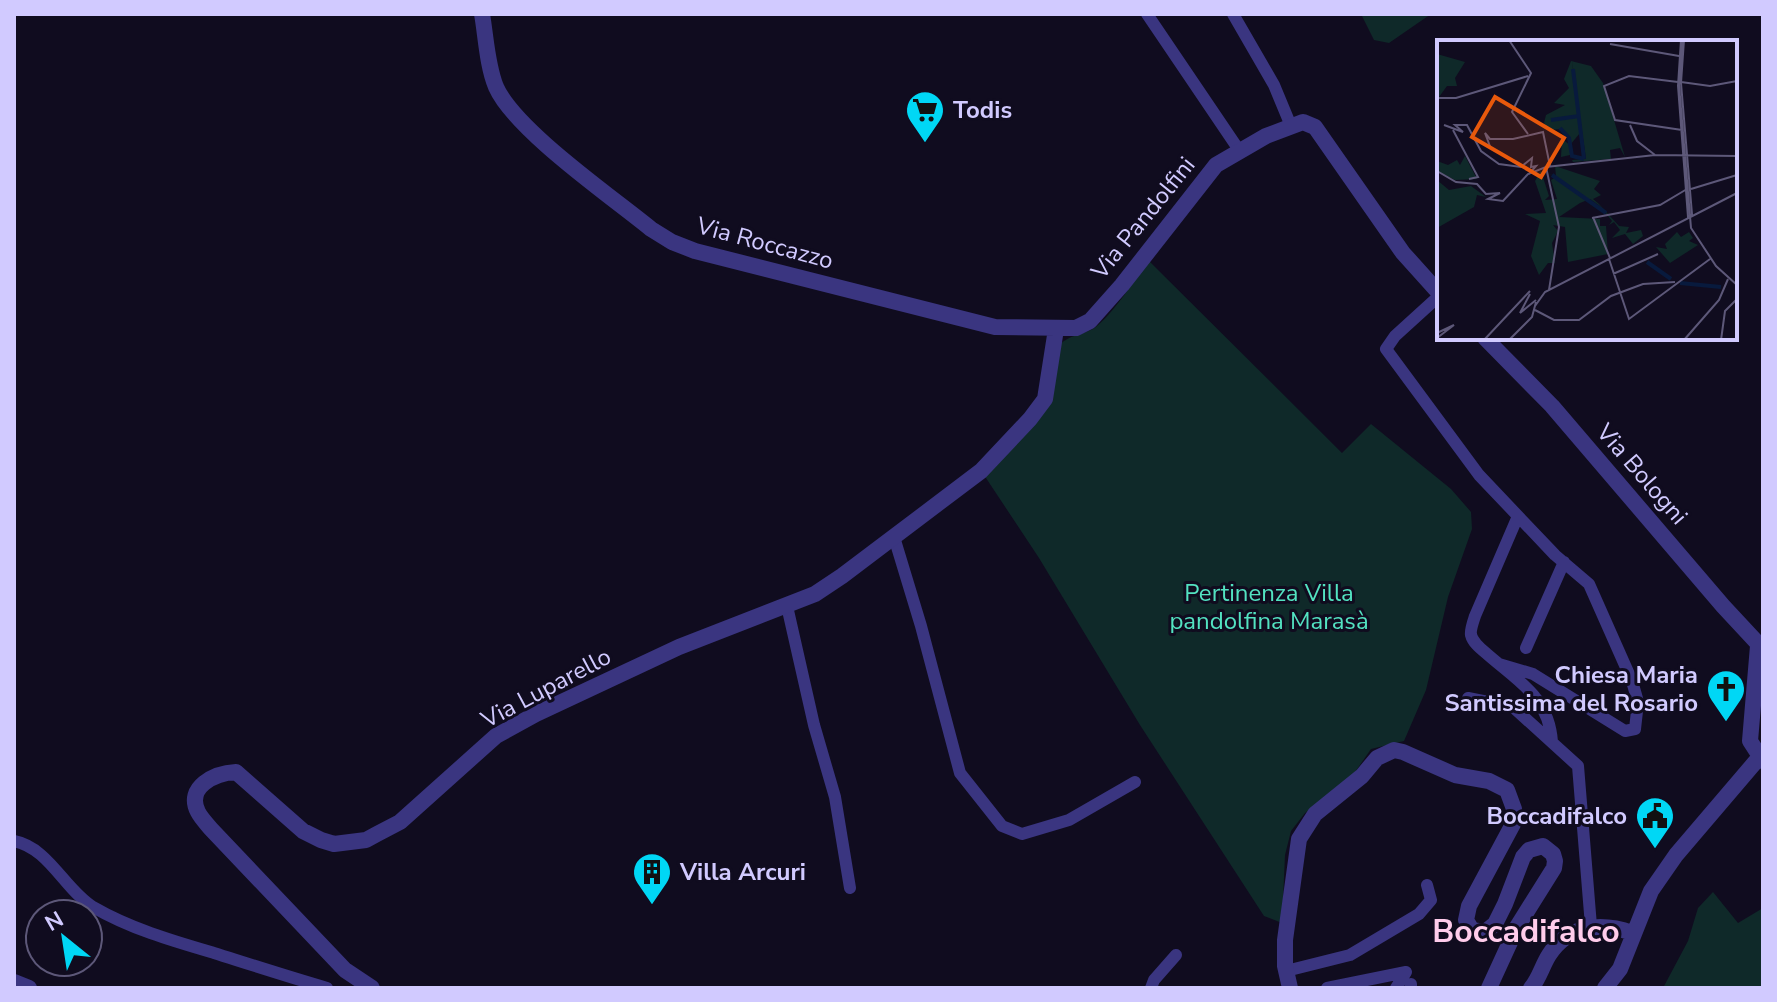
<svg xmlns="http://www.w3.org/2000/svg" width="1777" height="1002" viewBox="0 0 1777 1002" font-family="'Nunito Sans',sans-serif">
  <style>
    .green { fill: #0f2929 }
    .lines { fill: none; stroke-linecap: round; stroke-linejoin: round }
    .minor { stroke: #3a3580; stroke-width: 12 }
    .tertiary { stroke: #3a3580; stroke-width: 16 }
    .labels { text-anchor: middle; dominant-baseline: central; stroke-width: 6; stroke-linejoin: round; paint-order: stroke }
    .poi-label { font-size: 24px; font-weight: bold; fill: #d1caff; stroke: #100c1f; text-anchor: start }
    .street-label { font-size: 24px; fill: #d1caff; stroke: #100c1f }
    .park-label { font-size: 24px; fill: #53e2c1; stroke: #100c1f }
    .district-label { font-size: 32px; font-weight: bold; fill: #ffcceb; stroke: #100c1f }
    .inset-river { fill: none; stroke: #081a3d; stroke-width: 4 }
    .inset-road { fill: none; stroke: #5d5879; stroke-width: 2 }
    .view { fill: #e8590c; fill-opacity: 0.15; stroke: #e8590c; stroke-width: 4 }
    .inset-edge { fill: none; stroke: #d1caff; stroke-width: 4 }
  </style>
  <rect width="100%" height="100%" fill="#100c1f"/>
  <path class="green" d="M1361,14H1431L1389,43L1374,40Z
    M1149,261L1342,453L1371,424L1451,489L1471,512L1472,529L1448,597L1426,690L1404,741L1371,749L1353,775L1305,813L1291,831L1285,855L1282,923L1264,916L1140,725L1039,558L984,475L1032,424L1058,346C1071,333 1084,336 1097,326C1117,309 1133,281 1149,261Z
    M1713,892L1738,923L1763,908V988H1663L1688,941L1698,908Z"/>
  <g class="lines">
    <path class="minor" d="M1147,14L1239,150
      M1233,14L1274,85L1291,126
      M1439,296L1395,336L1386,349L1479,475L1555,555L1589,584L1632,681L1638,702L1635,729L1625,731L1533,674L1499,664
      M1518,516L1475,616C1473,622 1470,630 1471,635C1473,643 1481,649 1487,654C1519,682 1549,697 1552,742
      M894,537L921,626L960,773L1002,826L1022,834L1069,820L1135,782
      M787,606L814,725L835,797L850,888
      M1526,648L1564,562
      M1468,698L1513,707L1578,766L1591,926
      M14,841C49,848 64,889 93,907C131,929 173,941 214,953C252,965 289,977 327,988
      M1286,971L1350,955L1419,914L1431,900L1427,885
      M1151,988L1154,980L1176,955
      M1327,988L1406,972
      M1396,988L1406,972
      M1411,988V984"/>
    <path class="tertiary" d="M482,14C486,37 487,65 496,87C515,130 612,197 651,229L672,242L695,251L995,327L1076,328L1090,321L1122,285L1216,165L1266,136L1303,122L1315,127L1403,253L1439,293
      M1485,338L1552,406L1723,606L1763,649
      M1758,646L1750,741L1763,761
      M14,982L29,988
      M372,988L345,970L211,829C207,824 201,818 198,812C185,787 215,773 236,772L303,831L321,840L334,844L366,840L377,834L400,822L496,736L536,714L679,647L815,594L842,576L981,471L1030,419L1045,399L1056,329
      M1290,988L1285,966V940L1299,839L1315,814L1362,776L1377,758L1394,750L1403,752L1455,775L1489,781L1507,790L1514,809L1513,824L1469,906L1466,920L1472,930L1485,932L1495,924L1505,904L1523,857L1529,850L1543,846L1553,854L1555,861L1554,868L1517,927L1489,988
      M1531,988C1539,979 1542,966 1549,955C1568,925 1601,922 1632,933
      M1605,988L1620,969L1651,891L1676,855L1763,753"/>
  </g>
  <defs>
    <g id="supermarket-pin" transform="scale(2)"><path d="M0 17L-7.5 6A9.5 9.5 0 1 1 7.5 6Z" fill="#00d7f5" stroke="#100c1f"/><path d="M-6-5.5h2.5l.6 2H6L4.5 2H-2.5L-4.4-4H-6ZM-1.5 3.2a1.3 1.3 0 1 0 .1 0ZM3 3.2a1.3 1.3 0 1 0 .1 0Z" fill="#111"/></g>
    <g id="church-pin" transform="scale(2)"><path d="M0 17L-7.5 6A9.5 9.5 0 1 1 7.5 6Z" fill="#00d7f5" stroke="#100c1f"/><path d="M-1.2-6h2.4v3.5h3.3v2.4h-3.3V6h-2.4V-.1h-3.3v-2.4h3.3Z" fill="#111"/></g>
    <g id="civic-pin" transform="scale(2)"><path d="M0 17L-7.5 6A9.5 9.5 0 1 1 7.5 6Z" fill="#00d7f5" stroke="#100c1f"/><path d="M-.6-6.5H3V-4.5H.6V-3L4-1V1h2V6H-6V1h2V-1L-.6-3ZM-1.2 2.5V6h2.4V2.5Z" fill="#111"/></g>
    <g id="building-pin" transform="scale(2)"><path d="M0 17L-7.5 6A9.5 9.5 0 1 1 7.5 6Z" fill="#00d7f5" stroke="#100c1f"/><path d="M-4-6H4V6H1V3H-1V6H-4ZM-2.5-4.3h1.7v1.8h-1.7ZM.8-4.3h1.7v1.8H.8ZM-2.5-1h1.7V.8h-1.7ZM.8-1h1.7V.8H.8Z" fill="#111"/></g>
  </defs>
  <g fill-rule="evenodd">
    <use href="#supermarket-pin" x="925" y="110"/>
    <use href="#church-pin" x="1726" y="689"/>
    <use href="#civic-pin" x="1655" y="816"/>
    <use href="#building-pin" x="652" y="872"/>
  </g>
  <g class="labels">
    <g class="poi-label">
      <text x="953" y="110">Todis</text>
      <text x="1698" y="675" text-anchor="end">Chiesa Maria<tspan x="1698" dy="28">Santissima del Rosario</tspan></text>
      <text x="1627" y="816" text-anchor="end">Boccadifalco</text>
      <text x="680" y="872">Villa Arcuri</text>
    </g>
    <g class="street-label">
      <text transform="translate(1143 218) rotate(-51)">Via Pandolfini</text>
      <text transform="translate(765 243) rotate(15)">Via Roccazzo</text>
      <text transform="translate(1642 474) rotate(49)">Via Bologni</text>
      <text transform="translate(546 688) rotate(-28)">Via Luparello</text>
    </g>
    <g class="park-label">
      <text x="1269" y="593">Pertinenza Villa<tspan x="1269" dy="28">pandolfina Marasà</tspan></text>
    </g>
    <g class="district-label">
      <text x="1526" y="931">Boccadifalco</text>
    </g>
  </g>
  <g transform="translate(1437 40)">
    <rect width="300" height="300" fill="#100c1f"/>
    <path d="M0,14L28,22L18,38L20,46H10L2,57ZM134,21L154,26L166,43L188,117L183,108L173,110L174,119L136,122L135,120L149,119L135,21L143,93L133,105V115L124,117L125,99L133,105L126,89L111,90L107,83L109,75L128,65L117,63L132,48L127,39ZM28,116L40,139L18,140L0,131V121L11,125L20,120L23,125ZM118,126L163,141L157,149L164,155L156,159L162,164L182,186L192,187L189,193L204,190L206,196L196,204L188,194L175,198L183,190L177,182L172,185L175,181L163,166L153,159L143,163L122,177L163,179V186H169L171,214L131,222L128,187L116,185L121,191L115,203L118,223H111L102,235L94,216L103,181L88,174L109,173L98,141L104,131L112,156L108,160L120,159L114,140L119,137L112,134L119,136ZM0,140L12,150L34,146L49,157L40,155L37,167L0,188ZM240,192L244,197L252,192L256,198L252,201L261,205L233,223L219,207L230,209L228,204Z" fill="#0f2929"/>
    <path class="inset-river" d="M136,29L147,119M114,80L142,76M123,88L132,98L135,116L147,119M115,135L169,173M210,222L234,239M243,243L284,247"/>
    <path class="inset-road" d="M72,0L94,33L75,72L91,94M244,0L241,46L251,177L255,174L244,43L247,0M245,0L242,45L254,188L279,226L300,245M173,4L242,16M241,42L192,36L167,46L178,80L245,90M244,42L273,46L300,41M0,58H19L91,36M7,85L26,92L18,85H30L44,111L62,124L84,127L95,118L94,127L99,126L92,134M193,85L200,101L218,115M16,90L41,137L32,139M54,109L48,93L53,99H76L106,92L113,126M109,127L122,187L112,250M0,131L19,142L40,144L49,154L63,153L51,159L66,161L91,134L109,127L218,115L300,116M254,149L300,135M156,177L173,218M155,178L223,165L250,149M172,219L192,279L273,219M176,234L221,214M93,254L83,273L99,260M98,266L108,252L300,153M98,270L117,280H142L174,256L206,244L238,242M0,293L17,285L0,298M47,300L93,251M72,300L95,277L99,262M247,300L282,260L291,239M284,300L288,271L300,259"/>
    <path class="view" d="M58,57L127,98L104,137L35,97Z"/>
    <rect width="300" height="300" class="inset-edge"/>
  </g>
  <rect width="1777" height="1002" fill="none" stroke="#d1caff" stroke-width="32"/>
  <g transform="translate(64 938) rotate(330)"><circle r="38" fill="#100c1f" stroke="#5d5879" stroke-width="2"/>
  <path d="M0-6L14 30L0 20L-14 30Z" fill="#00d7f5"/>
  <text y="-12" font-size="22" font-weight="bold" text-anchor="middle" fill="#d1caff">N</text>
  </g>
</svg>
